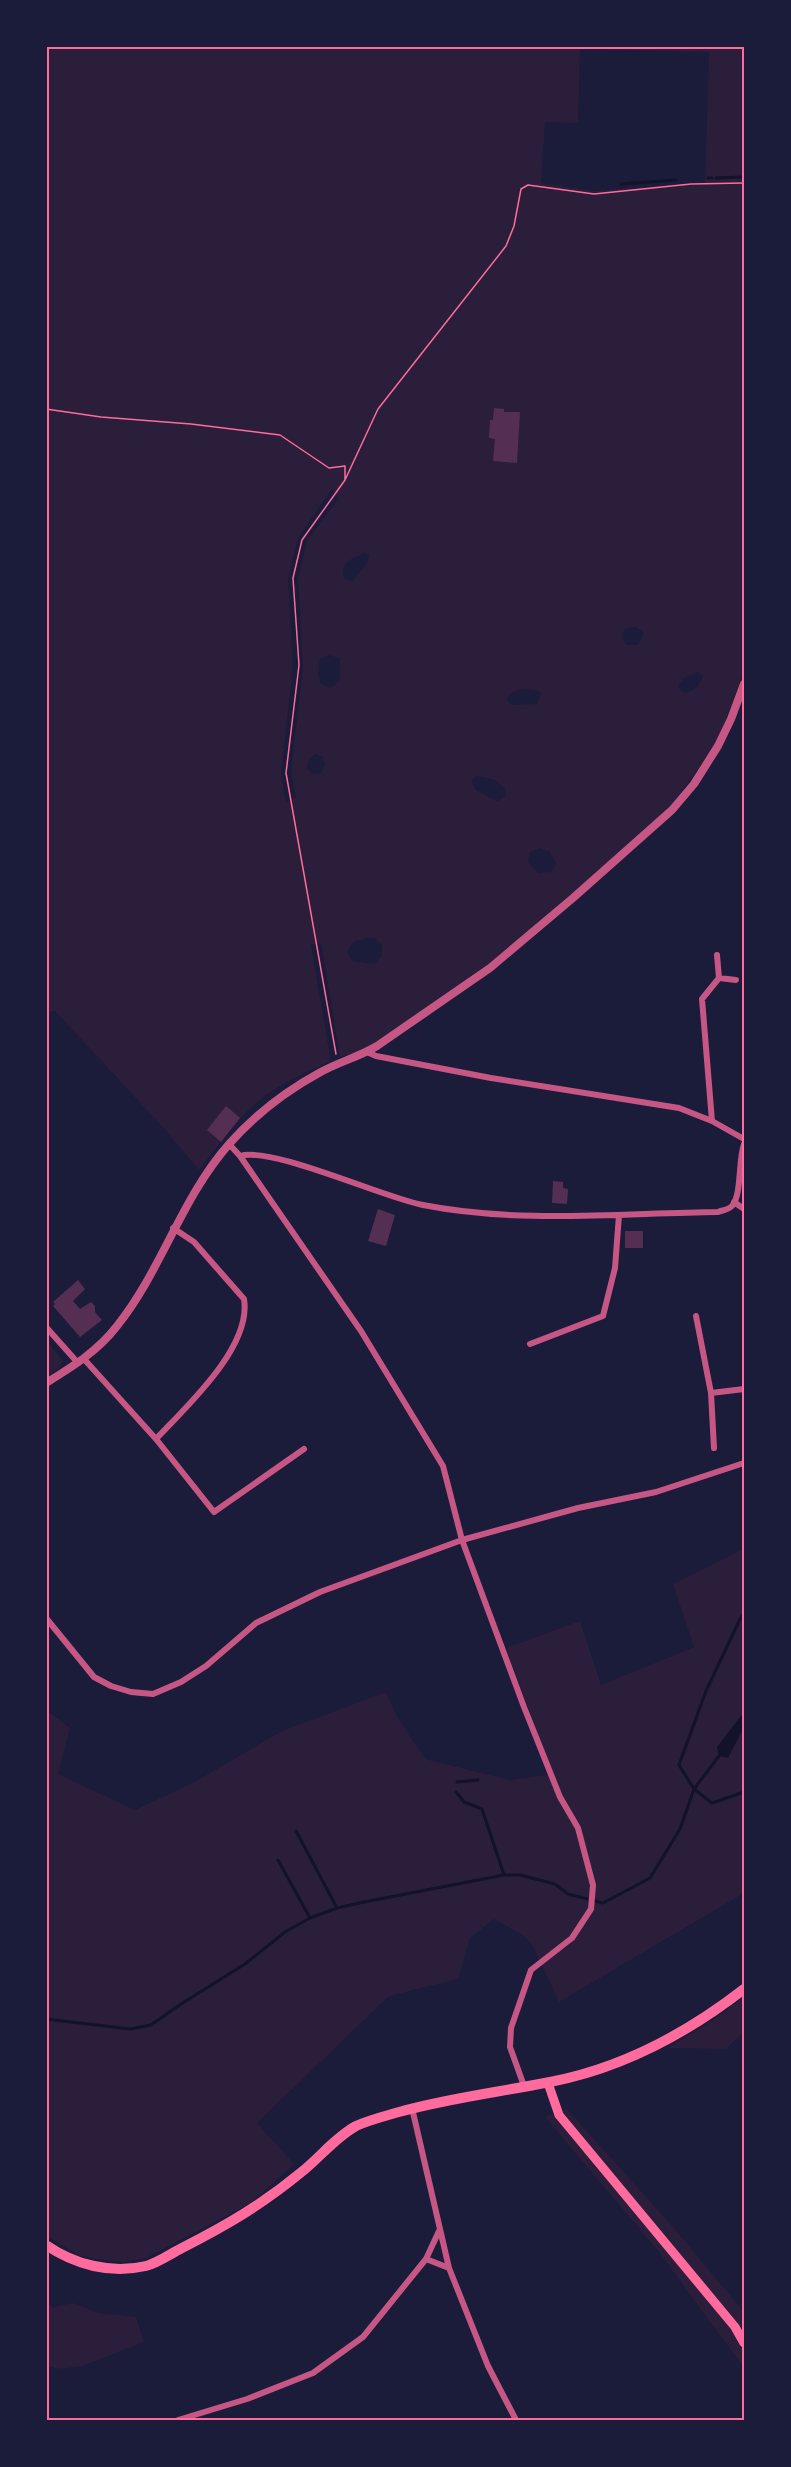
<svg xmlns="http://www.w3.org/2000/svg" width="791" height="2467" viewBox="0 0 791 2467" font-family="'IBM Plex Serif',serif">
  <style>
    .green { fill: #2a1e3b; fill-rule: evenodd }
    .water { fill: #12122b }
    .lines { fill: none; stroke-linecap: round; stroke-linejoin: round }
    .stream { stroke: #12122b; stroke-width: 3 }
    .building { fill: #542f53 }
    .path { stroke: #ff6b9d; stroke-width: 1.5 }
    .minor { stroke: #c65784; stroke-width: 6 }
    .tertiary { stroke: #c65784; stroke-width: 8 }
    .secondary { stroke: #ff6b9d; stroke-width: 9 }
    .primary { stroke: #ff6b9d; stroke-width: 10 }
    .neatline { fill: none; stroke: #ff6b9d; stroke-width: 2 }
  </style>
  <rect width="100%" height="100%" fill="#1b1b3a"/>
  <path class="green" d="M47,47H744V672L716,745L669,808L625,850L484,968L365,1050L340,1057L321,943L311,945L331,1061C307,1072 281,1083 261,1099C238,1117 217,1147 199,1170L160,1124L55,1011L47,1012ZM580,49L709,52L705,182L594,191L541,183L545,122L578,123ZM332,489L339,498L307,541L298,579L303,666L291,773L296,797L286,803L281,775L293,666L288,578L298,538ZM365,553L369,556L367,563L353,581L345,579C337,565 353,557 365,553ZM635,627L643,631V637L637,645H627L622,638L624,629ZM330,655L340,659V681L330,688L321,684L318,674L320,659ZM698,672L703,676C700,686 693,693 682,692L678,686L684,678ZM522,689L534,690L541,693L537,704L512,705L507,701L509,694ZM315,754L323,757L325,765L321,773L313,774L307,768L309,759ZM476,776L496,780L505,789L506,796L497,801L476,790L471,781ZM539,848L550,852L556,864L551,872L538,873L528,862L530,852ZM367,938H375L382,945V955L374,964L352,961L347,952L355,941Z
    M47,1341L63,1361L58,1369L47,1376Z
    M744,1549V1712L717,1748L737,1739L744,1727V1890L739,1896L559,2002L533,1946L524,1936L494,1919L470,1938L458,1979L389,1996L257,2123L294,2164L251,2203L146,2258L125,2262L96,2259L78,2255L47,2236L46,1710L70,1728L58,1774L135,1810L193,1783L282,1731L386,1692L397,1717L425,1759L510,1780L553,1774L506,1648L580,1621L601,1685L694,1647L673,1584Z
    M744,1997V2032L726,2049L668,2048L713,2020Z
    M567,2109L674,2228L744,2312V2368L659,2252L545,2117Z
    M73,2303L98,2313L136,2317L144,2342L82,2366L59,2369L47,2366V2304L53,2307Z"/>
  <path class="water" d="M744,1712V1727L728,1758L719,1756L717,1747Z"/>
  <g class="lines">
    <path class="stream" d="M708,178H712
      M716,178L744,177
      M621,184L676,180
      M744,1614L740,1619L706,1691L679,1765L694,1789L712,1803L744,1792
      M457,1782L478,1780
      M456,1792L464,1802L482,1809L504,1875
      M296,1831L337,1908
      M278,1860L310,1918
      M46,2019L130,2029L151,2025L181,2004L245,1964L285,1932L310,1918L337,1908L364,1902L504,1875H520L555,1884L568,1894L603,1903L650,1878L680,1829L694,1789L719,1756"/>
  </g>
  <path class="building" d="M494,408L504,409V412H520L517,463L493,461L495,439L489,438L490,420H493Z
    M226,1106L240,1118L221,1142L207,1130Z
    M553,1181L563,1182V1188L568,1189L567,1204L552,1203Z
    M378,1209L395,1215L386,1246L368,1241Z
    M625,1231H643V1248H625Z
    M78,1280L85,1289L73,1301L80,1309L91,1302L95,1306V1312L102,1320L80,1337L53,1306L55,1304L53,1302Z"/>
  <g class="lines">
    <path class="path" d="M46,409L101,417L191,424L280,435L329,468L345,466V479
      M336,1054L286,773L299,665L293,578L302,540L345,480L378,409L506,246L514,226L521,189L528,185L594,194L691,184L744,183"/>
    <path class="minor" d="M719,978L736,980
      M367,1052L376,1056L491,1078L679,1108L712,1121L744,1139
      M712,1121L702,999L719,978L717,955
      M229,1144L240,1156L361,1331L443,1466L462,1540L524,1707L560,1797L578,1828L593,1885L591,1909L572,1938L531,1970L511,2028L510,2047L524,2086
      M240,1156C272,1146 384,1198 423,1205C520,1224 621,1213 718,1212C723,1210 728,1210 732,1206C742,1195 738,1160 744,1144
      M734,1202L744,1209
      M696,1316L711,1393
      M46,1327L78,1363
      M530,1344L603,1316L615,1268L619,1215
      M84,1359L156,1439C186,1407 252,1347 244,1299L194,1242L173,1228
      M156,1439L214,1512L304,1449
      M714,1448L711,1393L744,1389
      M46,1618L94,1677L111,1686L131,1692L153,1694L181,1682L206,1666L256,1623L320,1592L462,1540L578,1508L656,1492L744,1463
      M412,2108L449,2268L488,2366L516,2420
      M426,2259L449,2268
      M178,2420L247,2399L313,2373L363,2337L426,2259L439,2231"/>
    <path class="tertiary" d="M46,1383C72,1367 98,1351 117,1326C162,1270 181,1198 230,1143C255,1115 286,1091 319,1073C338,1062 359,1057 377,1046L490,968L573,898L672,810L694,784L718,746L731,719L744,684"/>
    <path class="secondary" d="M548,2083L559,2115L735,2327L744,2343"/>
    <path class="primary" d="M46,2245C75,2265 111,2274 146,2266C158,2263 170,2254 182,2248C229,2224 263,2204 304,2170C321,2156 336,2137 356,2126C369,2120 385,2116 399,2112C449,2098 500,2092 550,2082C623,2068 686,2034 744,1989"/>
  </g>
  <rect width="791" height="2467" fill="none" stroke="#1b1b3a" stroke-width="96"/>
  <rect x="48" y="48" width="695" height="2371" class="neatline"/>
</svg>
